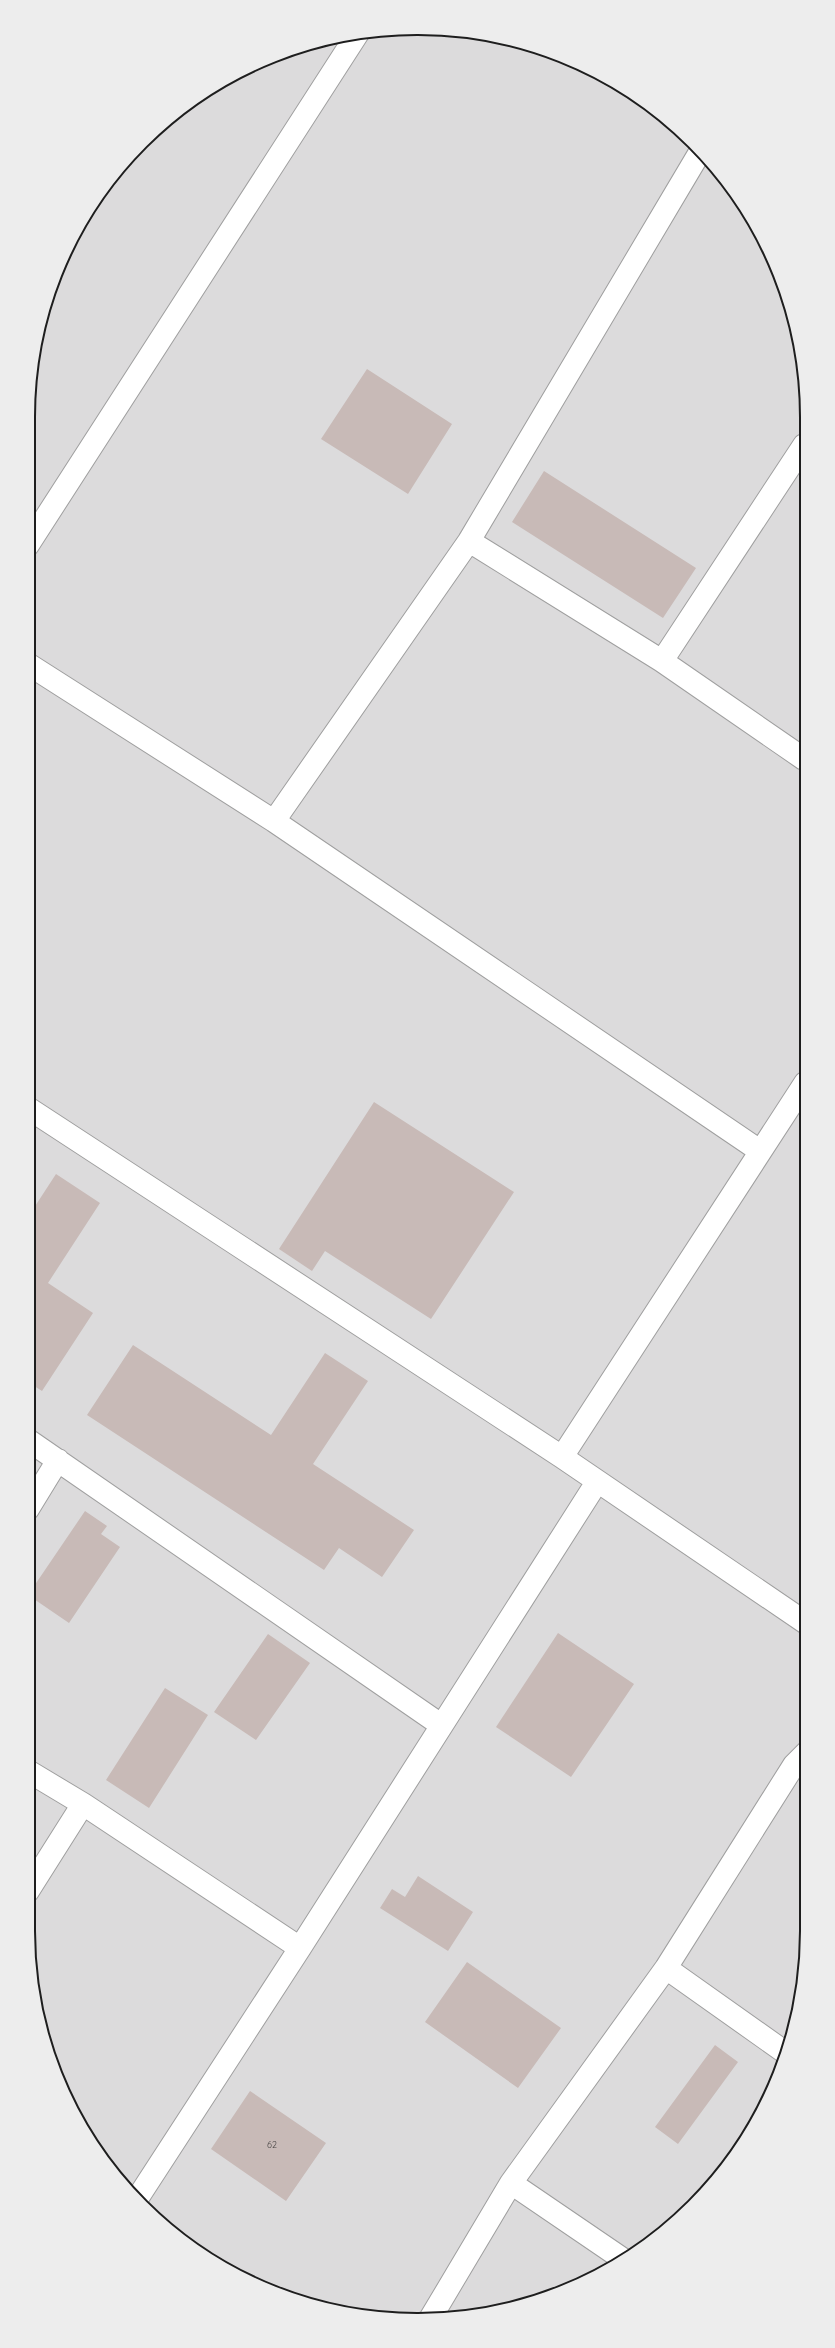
<svg xmlns="http://www.w3.org/2000/svg" width="835" height="2348" viewBox="0 0 835 2348" font-family="Quicksand,sans-serif">
  <style>
    .residential { fill: #dcdbdc }
    .building { fill: #c8bab7 }
    .lines { fill: none; stroke-linecap: round; stroke-linejoin: round }
    .street-casing { stroke: #9f9f9f; stroke-width: 24 }
    .street { stroke: #fff; stroke-width: 22 }
    .labels { text-anchor: middle; dominant-baseline: central; stroke-width: 4; stroke-linejoin: round; paint-order: stroke }
    .number-label { font-size: 9px; fill: #484544 }
    .rim { fill: none; stroke: #1e1e1e; stroke-width: 2 }
  </style>
  <rect width="100%" height="100%" fill="#f0e9e4"/>
  <path class="residential" d="M443,29L518,41L612,80L710,161L767,245L804,366L807,1930L794,2031L777,2080L741,2147L693,2206L634,2254L590,2280L518,2307L443,2319L367,2317L293,2299L245,2280L181,2240L125,2187L94,2147L58,2079L35,2006L28,1931V418L41,317L68,245L108,181L161,125L223,80L292,49L366,31Z"/>
  <path class="building" d="M367,369L452,424L408,494L321,439Z
    M544,471L696,568L663,618L512,522Z
    M374,1102L514,1192L431,1319L325,1251L312,1271L279,1249Z
    M56,1174L100,1203L48,1283L93,1313L42,1391L28,1382V1217Z
    M133,1345L271,1435L325,1353L368,1381L313,1464L414,1530L382,1577L339,1548L324,1570L87,1415Z
    M85,1511L107,1526L101,1534L120,1547L69,1623L28,1595Z
    M558,1633L634,1684L571,1777L496,1727Z
    M268,1634L310,1663L256,1740L214,1712Z
    M165,1688L208,1715L149,1808L106,1780Z
    M418,1876L473,1912L448,1951L380,1908L392,1889L405,1897Z
    M467,1962L561,2028L518,2088L425,2022Z
    M715,2045L738,2062L678,2144L655,2127Z
    M250,2091L326,2143L286,2201L211,2149Z"/>
  <g class="lines">
    <g class="street-casing">
      <path id="street" d="M469,541L662,661L804,759
        M28,545L358,33
        M662,661L804,445
        M28,664L274,821L760,1151
        M274,821L469,541L700,152
        M28,1108L562,1457L806,1623
        M28,1440L441,1725
        M562,1457L805,1083
        M28,1509L58,1460
        M28,1771L83,1804L300,1948
        M28,1891L83,1804
        M666,1968L786,2053
        M511,2183L624,2260
        M137,2199L300,1948L597,1482
        M430,2319L511,2183L666,1968L794,1765L807,1752"/>
    </g>
    <use href="#street" class="street"/>
  </g>
  <g class="labels">
    <g class="number-label">
      <text x="272" y="2144">62</text>
    </g>
  </g>
  <path d="M0 0H835V2348H0ZM417 35H418A382 382 0 0 1 800 417V1931A382 382 0 0 1 418 2313H417A382 382 0 0 1 35 1931V417A382 382 0 0 1 417 35Z" fill="#ededed" fill-rule="evenodd"/>
  <path class="rim" d="M417 35H418A382 382 0 0 1 800 417V1931A382 382 0 0 1 418 2313H417A382 382 0 0 1 35 1931V417A382 382 0 0 1 417 35Z"/>
</svg>
